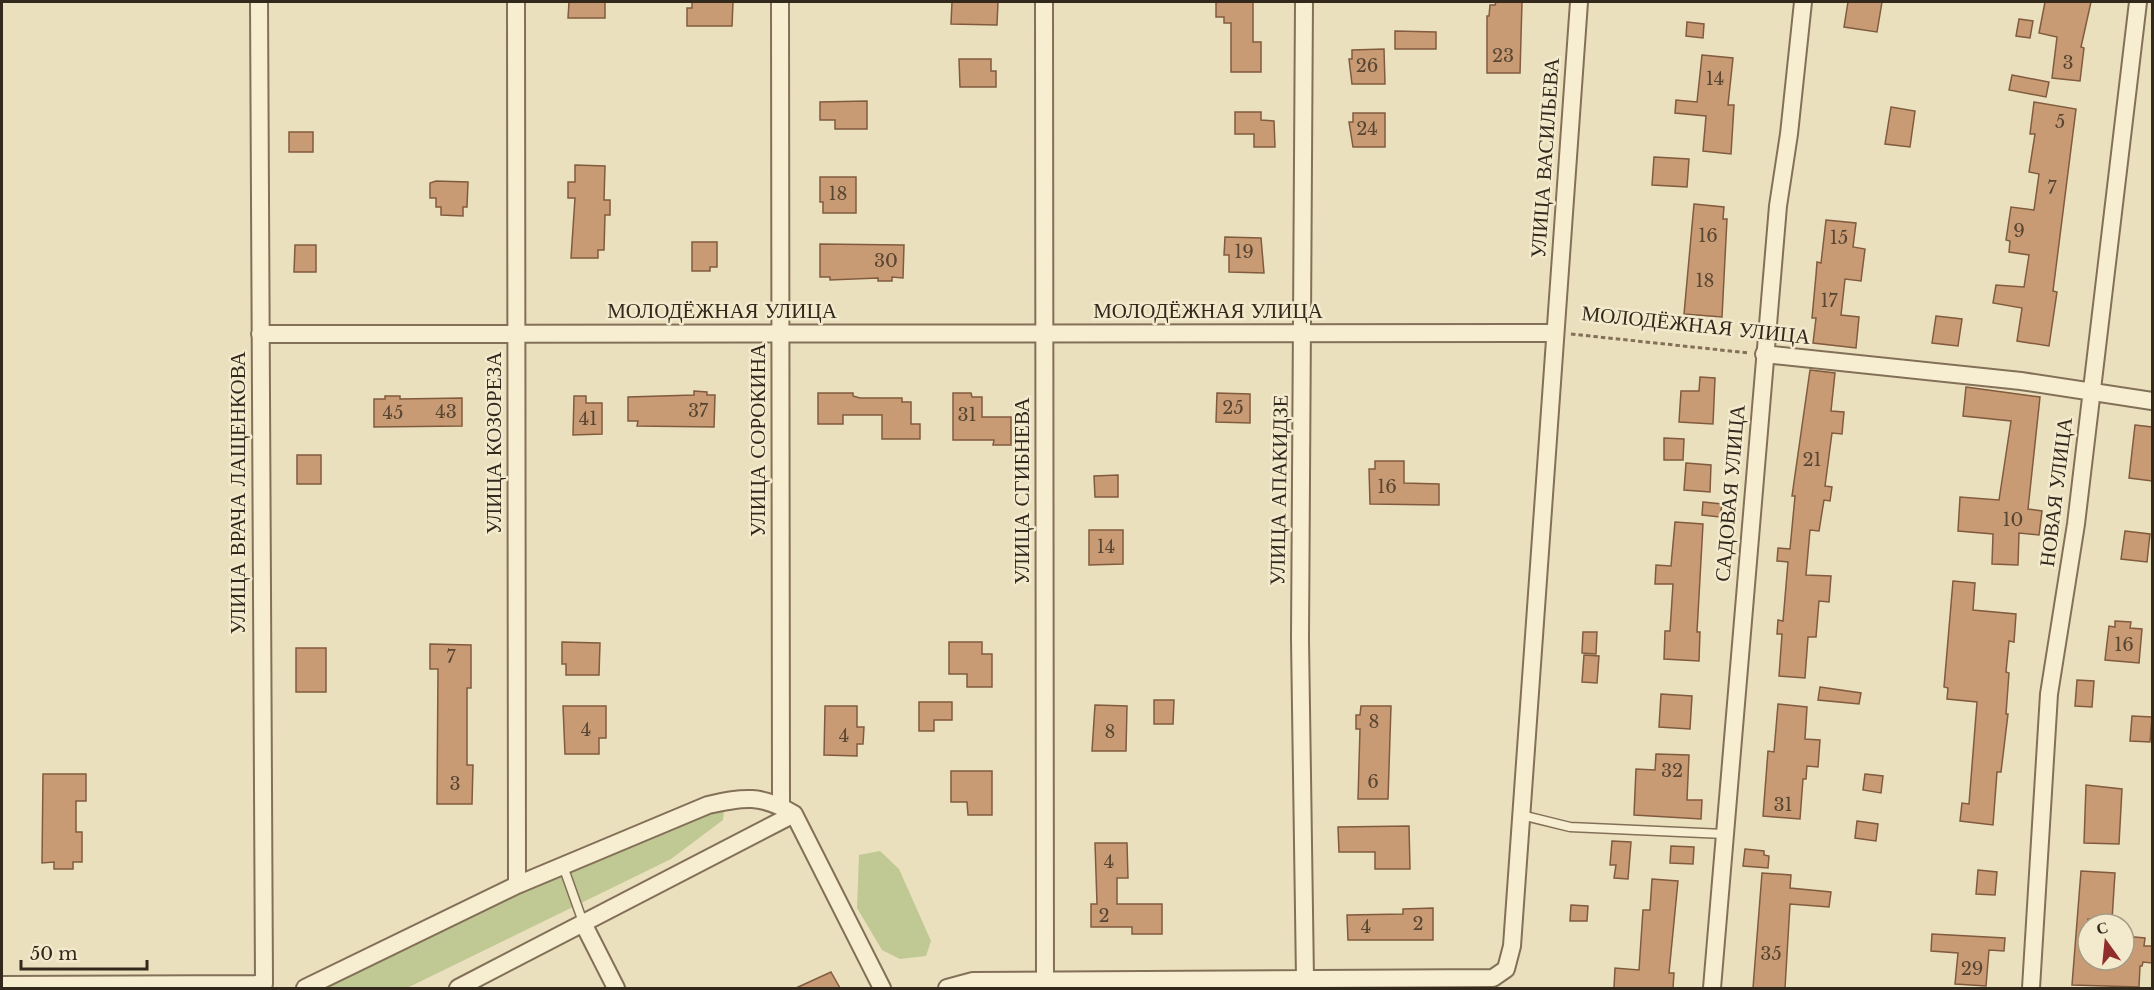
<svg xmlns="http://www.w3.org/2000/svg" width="2154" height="990" viewBox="0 0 2154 990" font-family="'Libre Baskerville',serif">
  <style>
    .green { fill: #c0c893 }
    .building { fill: #c89b75; stroke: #815b3e; stroke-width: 1.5 }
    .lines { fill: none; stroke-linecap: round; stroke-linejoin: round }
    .service-casing { stroke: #837058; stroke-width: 11 }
    .minor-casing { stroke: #837058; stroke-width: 20 }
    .path { stroke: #837058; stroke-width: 3; stroke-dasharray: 4.5 3; stroke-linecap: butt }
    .service { stroke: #f7edd0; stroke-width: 8 }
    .minor { stroke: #f7edd0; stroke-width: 16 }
    .labels { text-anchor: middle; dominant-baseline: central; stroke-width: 5; stroke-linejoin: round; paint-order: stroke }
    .number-label { font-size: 18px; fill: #584532 }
    .street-label { font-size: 21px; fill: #32281c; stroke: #f3eacd }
  </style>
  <rect width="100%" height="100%" fill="#ebe0be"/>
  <path class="green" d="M724,811L723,820L671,859L407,988H315L562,870L708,812Z
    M880,851L899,869L931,941L926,956L900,959L882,950L857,908L859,855Z"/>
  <path class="building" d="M569,2H605V18H568Z
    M692,2H733L732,26H687V8H692Z
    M952,2H998L997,25L951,24Z
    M1216,2H1253V42H1261V72H1231V23H1224V17H1216Z
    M1496,2H1522L1520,73H1487V16H1489L1490,5H1495Z
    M1848,2H1882L1877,32L1844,27Z
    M2045,2H2091L2081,47L2084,48L2080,81L2052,78L2057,37L2039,33Z
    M2019,19L2033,21L2030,38L2016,36Z
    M1687,22L1704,24L1703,38L1686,36Z
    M1395,31L1436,32V49H1395Z
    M1384,49L1385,84H1352L1349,59H1352V50Z
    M1702,55L1733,58L1728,105H1734L1731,154L1703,151L1706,116L1675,113L1676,100L1697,102Z
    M959,59H991V71H996V87H960Z
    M2012,75L2049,82L2046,97L2009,90Z
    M867,101V129H835V120H820V102Z
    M2034,102L2076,109L2053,291L2057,292L2049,346L2017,341L2022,308L1993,303L1996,285L2024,287L2029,255L2009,252L2010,241L2006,240L2011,207L2034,210L2039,174L2029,172L2035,134H2030Z
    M1891,107L1915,111L1910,147L1885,144Z
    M1235,112H1261V120L1274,121L1275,147H1254V134H1235Z
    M1353,113H1385V147H1353L1349,122H1353Z
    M289,132H313V152H289Z
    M1654,157L1689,159L1687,187L1652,185Z
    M575,165L605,166L604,200H610V215H605L604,250H598V258H571L575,198H568V182H575Z
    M820,177H856V213H823V202H820Z
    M436,181L468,182L467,207H463V216L441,215V207H436V198H430V183Z
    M1694,204L1724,207L1723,219H1727L1722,317L1684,314Z
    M1826,220L1856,223L1853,247L1865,249L1861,281L1845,279L1841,315L1859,317L1856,348L1813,343L1816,318H1812L1816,275L1817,262L1821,263Z
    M1225,237L1261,238L1264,273L1229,272V255H1224Z
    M692,242H717V267H710V271H692Z
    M820,244L904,245L903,278L892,277V281H878V278L830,280V277H820Z
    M295,245H316V272H294Z
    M1936,316L1962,319L1958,346L1932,343Z
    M1810,370L1835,373L1831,411L1844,412L1842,434L1832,433L1825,486L1832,487L1830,501L1824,500L1819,531L1810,530L1806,575L1831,576L1829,602L1819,601L1816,637H1808L1805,678L1779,676L1782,634H1777L1778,620L1783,621L1788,562L1777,561L1778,548L1790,549L1795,496H1792Z
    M1700,377L1715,378L1713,424L1679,422L1681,391H1699Z
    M1966,387L2040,397L2028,509L2042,511L2039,535L2019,533L2018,565L1992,564L1993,534L1958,531L1960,497L1999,500L2011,421L1963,416Z
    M694,391L707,392V395H715L714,427L637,426L638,421H628V397L694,395Z
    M818,393H853V396L860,398H902V402H911V424H920V439H882V415H843V424H818Z
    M953,393H971L972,397H982V417H1011V445H993L994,440H953Z
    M1217,393L1250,394V423L1216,422Z
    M385,396H400V399L462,398V426L374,427V399H385Z
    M574,396H586V403H602V434L573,435Z
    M2135,425L2152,427V481L2129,478Z
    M1664,438L1684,439L1683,460H1664Z
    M297,455H321V484H297Z
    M1375,461H1404V483L1439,484V505L1370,504L1369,469H1375Z
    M1686,463L1711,465L1710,492L1684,490Z
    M1118,475V497H1095L1094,476Z
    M1703,502L1722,504L1720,517L1702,515Z
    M1675,522L1703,524L1697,632H1700L1699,661L1664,659L1665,631H1670L1673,584H1655L1656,565L1671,566Z
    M1089,530H1123V564L1089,565Z
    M2125,531L2150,534L2147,562L2121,559Z
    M1953,581L1975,583L1973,610L2016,614L2014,642L2009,641L2006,672L2009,673L2006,714H2008L2001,772H1997L1993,825L1960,821L1962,803L1969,804L1977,702L1947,699L1948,688L1944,687Z
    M2115,621L2131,622L2130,628L2142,629L2139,663L2105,660L2109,626L2115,627Z
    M1583,632H1597L1596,654L1582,653Z
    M562,642L600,643L599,675H566V664H562Z
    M949,642H982V654H992V687H967V674H949Z
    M430,644L471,645V688H467V765H473L472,804H437L438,669H430Z
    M296,648H326V692H296Z
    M1584,655L1599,656L1597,683L1582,682Z
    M2077,680L2094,681L2092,707L2075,706Z
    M1820,687L1861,693L1859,704L1818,700Z
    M1661,694L1692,696L1690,729L1659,727Z
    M1154,700H1174L1173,724H1154Z
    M919,702H952V720H934V731H919Z
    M1778,704L1807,707L1805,739L1820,740L1818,767L1807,766L1806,779H1803L1800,819L1763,816L1768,751L1774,752Z
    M1095,705L1127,706L1126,751H1092Z
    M563,706H606V738H599V754H565Z
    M825,706H857V727H864L863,744H857V756L824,755Z
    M1361,706H1391L1388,799H1358L1360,729H1356V715H1360Z
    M2132,716L2152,717L2150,742L2130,741Z
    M1656,754L1689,755L1687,800H1702L1701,819L1634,815L1636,769L1655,770Z
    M951,771H992V815H968L967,802H951Z
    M43,774H86V801H76V832H82V862H73V869H54V862L42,863Z
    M1865,774L1883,776L1881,793L1863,790Z
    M2086,785L2122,789L2119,844L2084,843Z
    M1857,821L1878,824L1876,841L1855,838Z
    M1409,826L1410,869H1375V852H1339L1338,827Z
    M1612,841L1631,842L1628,879L1614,878L1616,865H1610Z
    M1095,843H1127L1128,878H1117V904H1162V934H1132V927H1091V904H1097Z
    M1671,846L1694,847L1693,864L1670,863Z
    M1745,849L1764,851V855L1769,856L1768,868L1743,866Z
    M1978,870L1997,872L1995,895L1976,894Z
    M2081,871L2115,873L2112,920L2088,919V960H2124V936L2145,938L2144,946H2152V963L2143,962L2142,966H2140L2139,987L2072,985Z
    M1762,873L1791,875L1790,888L1831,892L1829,907L1790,904L1785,988H1753Z
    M1652,879L1678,881L1669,973H1674L1673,988H1614L1615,968L1639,970L1643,910H1650Z
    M1571,905L1588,906L1587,921H1570Z
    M1433,908V940H1348L1347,915L1403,914V909Z
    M1932,934L2005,938L2004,951L1989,950L1986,986L1955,984L1958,953L1931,951Z
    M831,972L840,988H796Z"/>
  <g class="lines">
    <g class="service-casing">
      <path id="service" d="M1521,815L1570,827L1724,834
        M563,866L584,925"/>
    </g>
    <g class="minor-casing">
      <path id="minor" d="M516,2L517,885
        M780,2L781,806
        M1044,2L1045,981
        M1304,2L1300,639L1305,979
        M260,334L1554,333
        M1764,354L2021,381L2152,401
        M794,814L882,988
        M584,925L616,988
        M2,985L264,984L259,2
        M305,988L517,885L708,805C744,797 761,794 794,814
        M458,988L794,814
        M947,988L973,981L1493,978L1506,969L1512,946L1579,2
        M1712,988L1778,206L1789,134L1803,2
        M2031,988L2049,694L2076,524L2138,2"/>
    </g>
    <path class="path" d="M1571,334L1749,353"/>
    <use href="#service" class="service"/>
    <use href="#minor" class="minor"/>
  </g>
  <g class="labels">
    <g class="number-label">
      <text x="1503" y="56">23</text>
      <text x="2068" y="63">3</text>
      <text x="1367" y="66">26</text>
      <text x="1715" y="79">14</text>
      <text x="2060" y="122">5</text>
      <text x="1367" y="129">24</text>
      <text x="2052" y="188">7</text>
      <text x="838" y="194">18</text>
      <text x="2019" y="231">9</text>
      <text x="1708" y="236">16</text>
      <text x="1839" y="238">15</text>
      <text x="1244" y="252">19</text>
      <text x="886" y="261">30</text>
      <text x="1705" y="281">18</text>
      <text x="1829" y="301">17</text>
      <text x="1233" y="408">25</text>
      <text x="698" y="411">37</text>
      <text x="446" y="412">43</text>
      <text x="393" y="413">45</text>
      <text x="967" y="415">31</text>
      <text x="588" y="419">41</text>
      <text x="1812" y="460">21</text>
      <text x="1387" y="487">16</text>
      <text x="2013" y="520">10</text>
      <text x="1106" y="547">14</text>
      <text x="2124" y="645">16</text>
      <text x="451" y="657">7</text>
      <text x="1374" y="722">8</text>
      <text x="586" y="730">4</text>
      <text x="1110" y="732">8</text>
      <text x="844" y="736">4</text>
      <text x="1672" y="771">32</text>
      <text x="1373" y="782">6</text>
      <text x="455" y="784">3</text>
      <text x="1783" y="805">31</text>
      <text x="1109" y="862">4</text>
      <text x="1104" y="916">2</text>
      <text x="1418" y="924">2</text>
      <text x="1366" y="927">4</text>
      <text x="1771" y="954">35</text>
      <text x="1972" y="969">29</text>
    </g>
    <g class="street-label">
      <text transform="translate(1545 158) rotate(-86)">УЛИЦА ВАСИЛЬЕВА</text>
      <text x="722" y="311">МОЛОДЁЖНАЯ УЛИЦА</text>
      <text x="1208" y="311">МОЛОДЁЖНАЯ УЛИЦА</text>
      <text transform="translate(1696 325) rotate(6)">МОЛОДЁЖНАЯ УЛИЦА</text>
      <text transform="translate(758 440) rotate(-90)">УЛИЦА СОРОКИНА</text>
      <text transform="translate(494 443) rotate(-90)">УЛИЦА КОЗОРЕЗА</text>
      <text transform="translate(1279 490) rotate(-89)">УЛИЦА АПАКИДЗЕ</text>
      <text transform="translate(1022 491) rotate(-90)">УЛИЦА СГИБНЕВА</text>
      <text transform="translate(2056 492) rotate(-83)">НОВАЯ УЛИЦА</text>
      <text transform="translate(238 493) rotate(-90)">УЛИЦА ВРАЧА ЛАЩЕНКОВА</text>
      <text transform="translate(1730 493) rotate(-85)">САДОВАЯ УЛИЦА</text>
    </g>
  </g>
  <rect width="2154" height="990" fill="none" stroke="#32281c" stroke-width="6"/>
  <g transform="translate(2106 942) rotate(345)"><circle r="28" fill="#f3eacd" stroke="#a69c86" stroke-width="1.5"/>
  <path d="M0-4.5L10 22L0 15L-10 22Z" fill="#8f2e2a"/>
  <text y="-9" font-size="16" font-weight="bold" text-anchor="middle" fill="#32281c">С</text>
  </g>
  <path d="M21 960v9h126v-9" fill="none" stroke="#32281c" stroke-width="3"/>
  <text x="30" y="960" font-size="18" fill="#32281c" stroke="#f3eacd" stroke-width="4.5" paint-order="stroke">50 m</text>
</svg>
